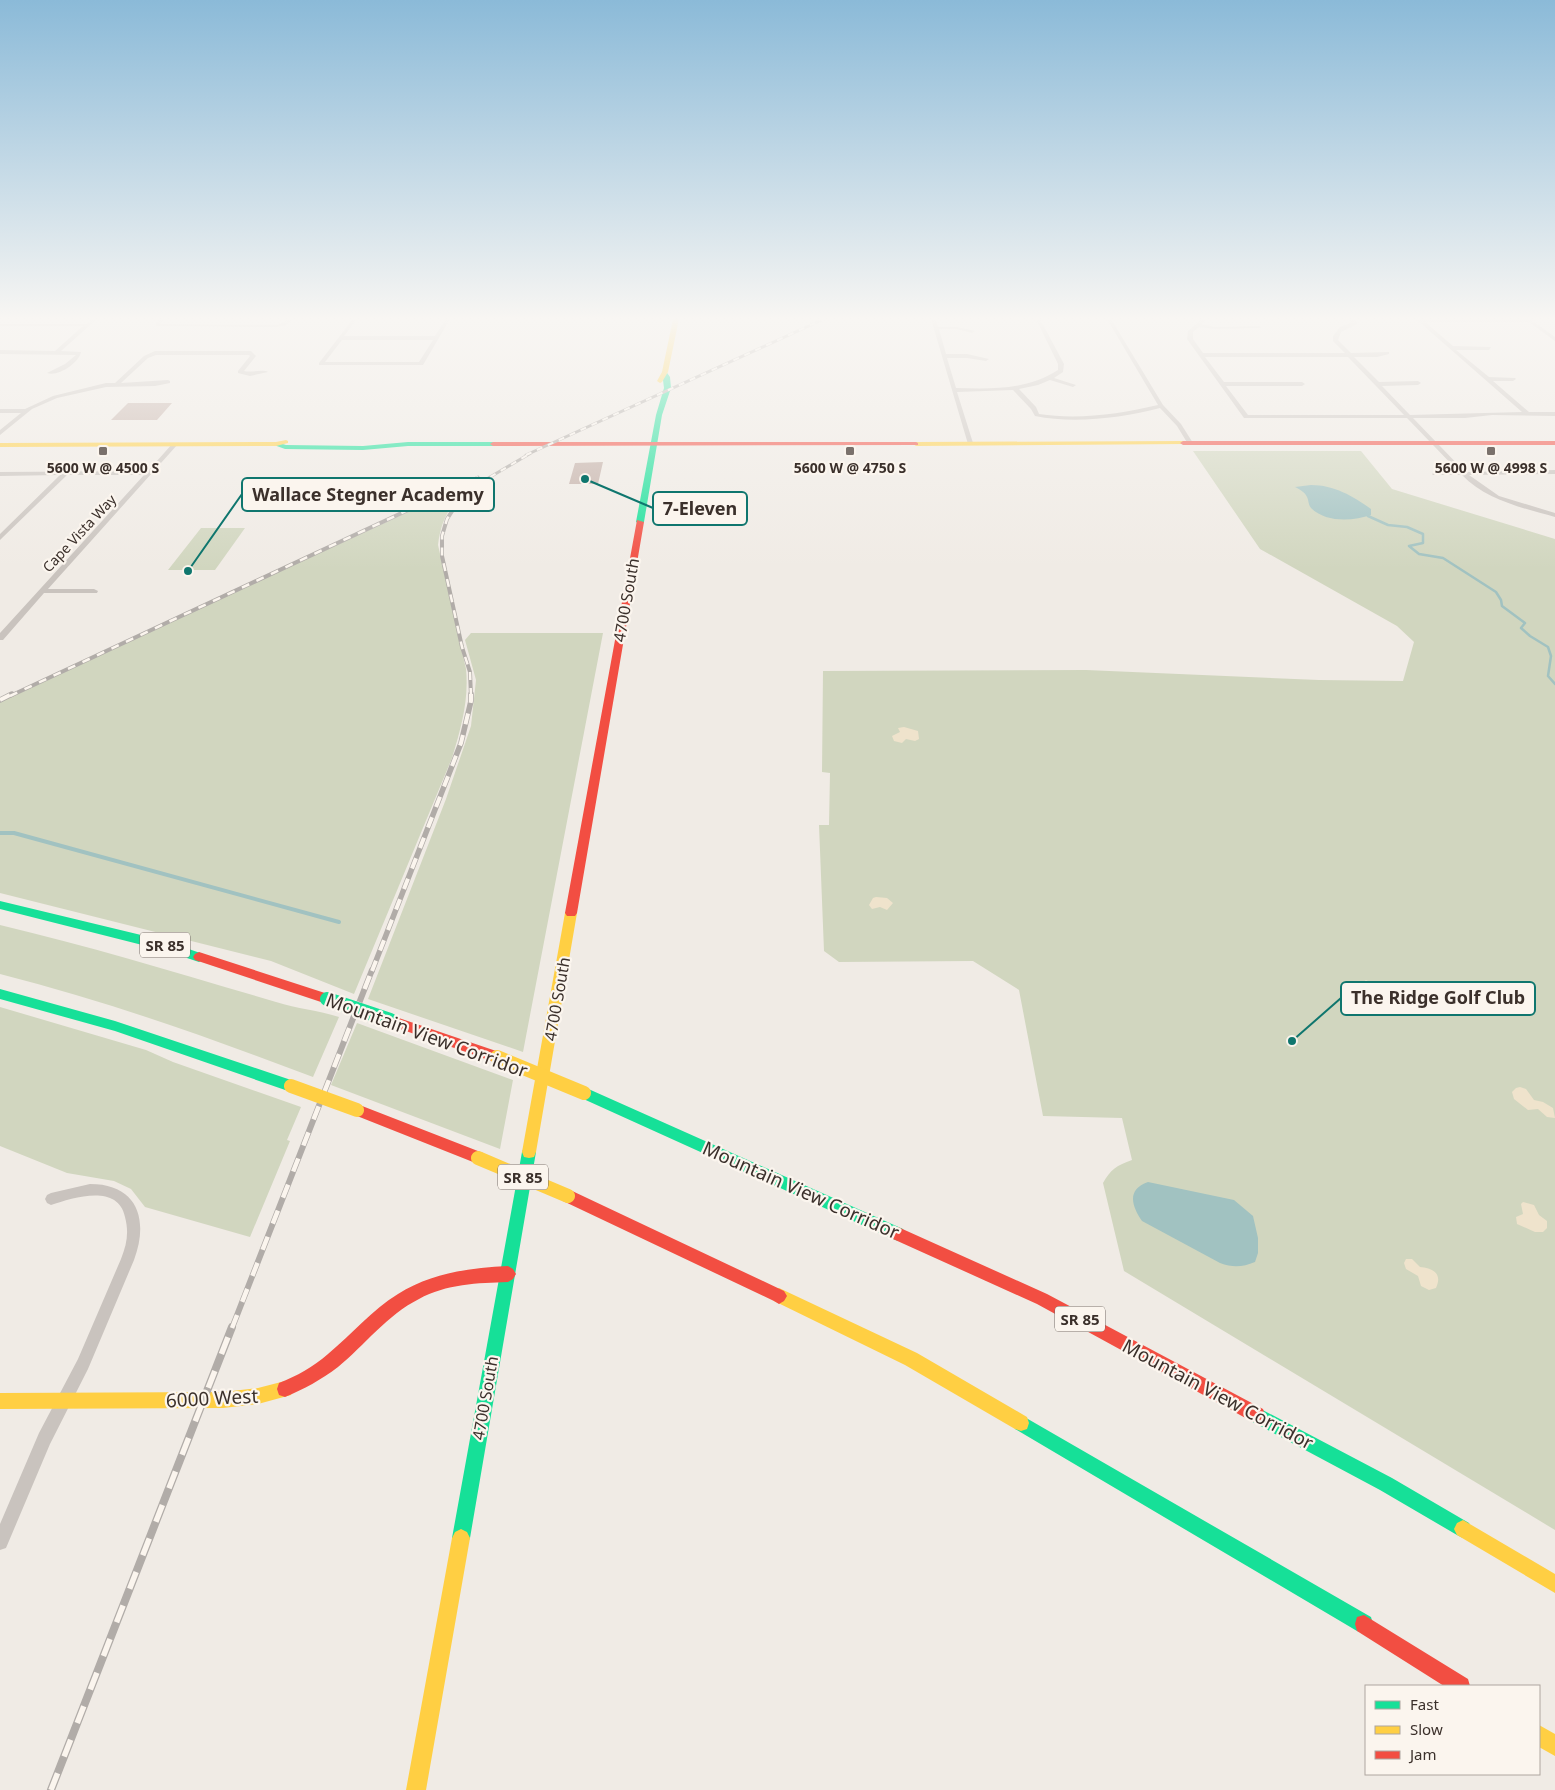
<svg xmlns="http://www.w3.org/2000/svg" width="1555" height="1790" viewBox="0 0 1555 1790" font-family="'Noto Sans',sans-serif">
  <style>
    .green { fill: #d1d6bf }
    .sand { fill: #efe3cc }
    .water { fill: #a1c2c1 }
    .lines { fill: none; stroke-linecap: round; stroke-linejoin: round }
    .stream-far1 { stroke: #a1c2c1; stroke-width: 2.5 }
    .stream { stroke: #a1c2c1; stroke-width: 4 }
    .building { fill: #c3afa7 }
    .street { fill: #c9c3be; fill-rule: evenodd }
    .fast { fill: #16e098; fill-rule: evenodd }
    .slow { fill: #ffcf43; fill-rule: evenodd }
    .jam { fill: #f24e42; fill-rule: evenodd }
    .rail-far4-casing { stroke: #b1aca8; stroke-width: 3 }
    .rail-far3-casing { stroke: #b1aca8; stroke-width: 4 }
    .rail-far2-casing { stroke: #b1aca8; stroke-width: 5.5 }
    .rail-far1-casing { stroke: #b1aca8; stroke-width: 6 }
    .rail-casing { stroke: #b1aca8; stroke-width: 8 }
    .rail-far4 { stroke: #fbf5ee; stroke-width: 2; stroke-dasharray: 6; stroke-linecap: butt }
    .rail-far3 { stroke: #fbf5ee; stroke-width: 2.5; stroke-dasharray: 8; stroke-linecap: butt }
    .rail-far2 { stroke: #fbf5ee; stroke-width: 4; stroke-dasharray: 11; stroke-linecap: butt }
    .rail-far1 { stroke: #fbf5ee; stroke-width: 4.5; stroke-dasharray: 14; stroke-linecap: butt }
    .rail { stroke: #fbf5ee; stroke-width: 5.5; stroke-dasharray: 18; stroke-linecap: butt }
    .fast-bridge { stroke: #16e098; stroke-width: 14 }
    .slow-bridge { stroke: #ffcf43; stroke-width: 14 }
    .poi-dot { fill: #7a716c; stroke: #fbf5ee; stroke-width: 2 }
    .labels { text-anchor: middle; dominant-baseline: central; stroke-width: 4.5; stroke-linejoin: round; paint-order: stroke }
    .far-poi-label { font-size: 14px; font-weight: bold; fill: #3b302b; stroke: #fbf5ee }
    .far-street-label { font-size: 14px; fill: #3b302b; stroke: #fbf5ee }
    .shield { fill: #fbf5ee; stroke: #756b66; stroke-width: 1 }
    .shield-label { font-size: 15px; font-weight: bold; fill: #3b302b }
    .street-label { font-size: 16px; fill: #3b302b; stroke: #fbf5ee }
    .near-street-label { font-size: 19px; fill: #3b302b; stroke: #fbf5ee }
    .leader { fill: none; stroke: #0f766e; stroke-width: 2 }
    .callout-dot { fill: #0f766e; stroke: #fbf5ee; stroke-width: 2 }
    .callout { fill: #fbf5ee; stroke: #0f766e; stroke-width: 2 }
    .callout-label { font-size: 18px; text-anchor: middle; font-weight: bold; fill: #3b302b }
  </style>
  <rect width="100%" height="100%" fill="#f0ebe5"/>
  <path class="green" d="M1193,451H1361L1392,489L1555,539V1530L1124,1271L1103,1183C1110,1170 1117,1165 1132,1160L1122,1118L1043,1116L1019,990L973,961L839,962L824,951L819,825H829L830,773L822,772L823,671L1086,670L1319,680L1403,681L1414,642L1397,626L1260,549Z
    M484,477C457,496 442,511 438,545L466,669C469,701 461,728 452,758L354,994L271,961L0,893V700Z
    M201,528H245L215,570H168Z
    M471,633H603L523,1052L368,999L446,799L471,726L476,680L465,640Z
    M0,925C93,947 184,975 276,1002C297,1009 318,1010 339,1017L313,1077C210,1038 107,1001 0,974Z
    M0,1007L146,1050L173,1062L301,1107L287,1140L290,1141L250,1237L145,1207L131,1189L114,1181L67,1173L0,1146Z
    M357,1023L513,1080L500,1149L331,1085Z"/>
  <path class="sand" d="M904,727L918,731L919,739L915,741L906,739L902,743L894,741L892,736L900,732L898,728Z
    M876,897L887,898L893,903L887,910L880,907L872,909L869,905L873,898Z
    M1366,980L1376,985L1384,983L1392,984L1395,990L1388,993L1393,998L1394,1002L1385,1001L1362,989L1360,984Z
    M1520,1087L1526,1089L1534,1100L1543,1102L1553,1108L1555,1118L1547,1117L1538,1109L1528,1110L1514,1099L1512,1092L1516,1088Z
    M1523,1202L1534,1205L1539,1215L1547,1221V1228L1543,1232H1535L1517,1224L1516,1217L1523,1214L1521,1204Z
    M1406,1259H1412L1420,1267C1432,1268 1443,1273 1436,1288L1429,1290L1421,1286L1418,1276L1406,1269L1404,1263Z"/>
  <path class="water" d="M1311,485C1334,485 1353,496 1371,509V515C1353,521 1326,523 1311,508C1308,504 1309,501 1307,497C1305,492 1299,489 1295,487Z
    M1148,1182L1234,1200L1253,1216L1258,1238V1253L1255,1262C1243,1267 1233,1268 1220,1263L1142,1221C1132,1206 1126,1190 1148,1182Z"/>
  <g class="lines">
    <path class="stream-far1" d="M1368,516L1388,525L1407,527L1423,534V543L1409,546L1419,554L1443,558L1496,592L1501,600L1502,606L1525,623L1521,628L1530,636L1548,647L1551,656L1548,676L1555,684"/>
    <path class="stream" d="M0,833H14L339,922"/>
  </g>
  <path class="building" d="M128,403H172L157,420H111Z
    M603,462L598,484H569L575,463Z"/>
  <g class="lines">
    <path class="street" d="M93,319H97L61,351L81,352C79,363 58,377 47,373L65,364L76,355L0,354V350L55,351L83,326H0V324H87Z
      M160,319H164L160,324L276,325L282,323L287,319H292L286,325L276,327L156,326V323Z
      M353,319H357L344,336H435L446,319H450L423,365H319V363ZM342,340H433L419,362H325Z
      M931,319H935L938,327H957L975,331L972,333L957,329H939L946,354H967L989,359L986,361L967,358H947L956,388C993,389 1027,390 1058,370V364L1036,319H1040L1064,364L1063,372L1054,378L1076,385L1073,387L1050,380L1038,385L1019,389L1036,407L1039,414C1078,420 1120,414 1158,405L1107,319H1111L1163,405L1181,424L1193,443L1188,444L1177,426L1160,408C1121,418 1074,424 1035,416L1031,409L1013,390L957,392L973,443L968,444Z
      M1202,319H1206L1201,324L1215,327L1259,326L1261,327L1259,328L1215,329L1199,327L1193,332V339L1203,353H1345L1333,341V336L1340,327L1351,323L1348,319H1353L1357,322V324L1341,332L1338,340L1351,353L1389,352V354L1377,357H1354L1379,382L1418,381L1421,383L1418,385L1382,386L1410,415L1522,412L1416,319H1530L1555,337V341L1529,322H1425L1453,346L1491,347L1489,350H1456L1489,377L1515,378L1516,379L1513,381H1493L1529,412H1555V416L1492,415L1465,418H1413L1465,472L1555,470V474L1469,475L1499,496L1555,513V517C1523,508 1486,500 1462,475H1433L1432,474L1435,472H1459L1407,418H1244L1187,339L1188,331ZM1205,357H1348L1404,415H1248L1226,386H1302L1305,384L1302,382H1224Z
      M155,351H251L256,356L244,371C251,373 262,369 268,372L250,376L238,373V371L250,356L249,355H156L148,358L121,383L168,380L170,381V383L155,386L106,387L57,398L32,409L0,435V430L21,413H0V409H25L53,396L106,383H115L144,356Z
      M173,443L178,444L48,589H94L98,591L97,593H44L3,640H0V633L144,475H67L0,540V534L60,475L0,476V472L148,471Z
      M90,1184C138,1184 149,1220 134,1260L88,1369L50,1444L6,1548L0,1550V1524L39,1433L78,1359L121,1259C127,1244 129,1232 125,1217C118,1183 73,1198 51,1205L47,1203L45,1199L47,1195L51,1193Z"/>
    <path class="fast" d="M665,370L670,377L671,388L662,415L644,522L640,524L636,522L656,415L664,388L662,372Z
      M276,442L286,445L363,446L408,442H493L496,444L493,446H408L363,450L285,449L274,445V443Z
      M0,901L166,941L203,954L205,957L203,960L199,962L166,951L0,909Z
      M0,989L115,1021L291,1080L296,1082L298,1086L296,1090L291,1092L115,1031L0,999Z
      M584,1087L903,1229L905,1234L903,1239L898,1241L893,1239L579,1097L577,1093L579,1089Z
      M529,1146L534,1147L536,1152L470,1538L467,1544L461,1547L455,1544L452,1538L522,1152L524,1147Z
      M1257,1407L1392,1478L1469,1523L1472,1529L1469,1535L1463,1538L1457,1535L1380,1490L1251,1421L1249,1415L1251,1409Z
      M1021,1415L1371,1617L1373,1624L1371,1631L1364,1633L1357,1631L1015,1429L1013,1423L1015,1417Z"/>
    <path class="slow" d="M673,319H679L668,372L662,382L660,383L657,381L662,372Z
      M286,440L288,441V443L276,446L0,447V443L276,442Z
      M1183,441L1185,442V444L916,446L913,444L916,442Z
      M571,909L575,910L577,913L536,1152L534,1157L529,1158L524,1157L522,1152L565,913L567,910Z
      M779,1288L917,1353L1027,1417L1029,1423L1027,1429L1021,1431L1015,1429L905,1365L774,1301L771,1296L774,1291Z
      M285,1381L291,1383L293,1389L291,1395L258,1404L223,1408L0,1409V1393L223,1392L258,1388Z
      M1463,1520L1555,1574V1593L1457,1535L1454,1529L1457,1523Z
      M461,1529L467,1532L470,1538L426,1790H406L452,1538L455,1532Z
      M1539,1725L1555,1734V1756L1539,1747Z"/>
    <path class="jam" d="M1555,441V445H1183L1180,443L1183,441Z
      M916,442L918,443V445L493,446L490,444L493,442Z
      M637,520L644,522L577,913L575,916H567L565,913Z
      M199,952L331,995L333,999L331,1003L327,1004L195,960L193,957L195,954Z
      M390,1015L502,1053L503,1057L502,1061L497,1063L386,1024L384,1020L386,1016Z
      M357,1104L483,1153L485,1158L483,1163L478,1164L352,1114L350,1110L352,1106Z
      M568,1189L784,1291L787,1296L784,1301L779,1304L774,1301L563,1201L561,1196L563,1191Z
      M898,1227L1047,1294L1263,1409L1265,1415L1263,1421L1257,1423L1251,1421L1037,1304L893,1239L891,1234L893,1229Z
      M508,1266L513,1269L516,1274L513,1279L508,1282C478,1283 446,1284 419,1299C387,1315 365,1345 338,1367C321,1380 304,1389 285,1397L279,1395L277,1389L279,1383C297,1376 313,1367 328,1354C352,1334 372,1310 398,1294C431,1273 469,1268 508,1266Z
      M1364,1615L1468,1679L1470,1686H1444L1357,1631L1355,1624L1357,1617Z"/>
    <g class="rail-far4-casing">
      <path id="rail-far4" d="M526,455L824,319
        M465,483L478,477
        M480,483L531,453"/>
    </g>
    <g class="rail-far3-casing">
      <path id="rail-far3" d="M10,696L468,482
        M471,696L470,672L462,647L442,556V536L447,519L456,505L481,482"/>
    </g>
    <g class="rail-far2-casing">
      <path id="rail-far2" d="M0,700L12,694
        M372,971L461,743L471,701V694"/>
    </g>
    <g class="rail-far1-casing">
      <path id="rail-far1" d="M232,1328L372,970"/>
    </g>
    <g class="rail-casing">
      <path id="rail" d="M51,1790L232,1327"/>
    </g>
    <use href="#rail-far4" class="rail-far4"/>
    <use href="#rail-far3" class="rail-far3"/>
    <use href="#rail-far2" class="rail-far2"/>
    <use href="#rail-far1" class="rail-far1"/>
    <use href="#rail" class="rail"/>
    <path class="fast-bridge" d="M327,999L390,1020"/>
    <path class="slow-bridge" d="M497,1057L584,1093
      M291,1086L357,1110
      M478,1158L568,1196"/>
  </g>
  <linearGradient id="sky" x2="0" y2="1"><stop stop-color="#8bbad8"/><stop offset="0.56" stop-color="#f8f6f3"/><stop offset="1" stop-color="#f8f6f3" stop-opacity="0"/></linearGradient>
  <rect width="1555" height="569" fill="url(#sky)"/>
  <g class="poi-dot">
    <rect x="98" y="446" width="10" height="10" rx="2.5"/>
    <rect x="845" y="446" width="10" height="10" rx="2.5"/>
    <rect x="1486" y="446" width="10" height="10" rx="2.5"/>
  </g>
  <g class="labels">
    <g class="far-poi-label">
      <text x="103" y="467">5600 W @ 4500 S</text>
      <text x="850" y="467">5600 W @ 4750 S</text>
      <text x="1491" y="467">5600 W @ 4998 S</text>
    </g>
    <g class="far-street-label">
      <text transform="translate(79 533) rotate(-47)">Cape Vista Way</text>
    </g>
    <g class="shield">
      <rect x="140" y="932.5" width="50" height="25" rx="4"/>
      <rect x="498" y="1164.5" width="50" height="25" rx="4"/>
      <rect x="1055" y="1306.5" width="50" height="25" rx="4"/>
    </g>
    <g class="shield-label">
      <text x="165" y="945">SR 85</text>
      <text x="523" y="1177">SR 85</text>
      <text x="1080" y="1319">SR 85</text>
    </g>
    <g class="street-label">
      <text transform="translate(626 600) rotate(-80)">4700 South</text>
      <text transform="translate(557 999) rotate(-80)">4700 South</text>
      <text transform="translate(485 1398) rotate(-80)">4700 South</text>
    </g>
    <g class="near-street-label">
      <text transform="translate(427 1035) rotate(20)">Mountain View Corridor</text>
      <text transform="translate(801 1190) rotate(24)">Mountain View Corridor</text>
      <text transform="translate(1218 1394) rotate(28)">Mountain View Corridor</text>
      <text transform="translate(212 1398) rotate(-3)">6000 West</text>
    </g>
  </g>
  <path class="leader" d="M188 571L242 494M585 479L653 508M1292 1041L1341 998"/>
  <g class="callout-dot">
    <circle cx="188" cy="571" r="5"/>
    <circle cx="585" cy="479" r="5"/>
    <circle cx="1292" cy="1041" r="5"/>
  </g>
  <g class="callout">
    <rect x="242" y="478" width="252" height="33" rx="5"/>
    <rect x="653" y="492" width="94" height="33" rx="5"/>
    <rect x="1341" y="982" width="194" height="33" rx="5"/>
  </g>
  <g class="callout-label">
    <text x="368" y="501">Wallace Stegner Academy</text>
    <text x="700" y="515">7-Eleven</text>
    <text x="1438" y="1004">The Ridge Golf Club</text>
  </g>
  <rect x="1365" y="1685" width="175" height="90" fill="#fbf5ee" stroke="#aea6a0"/>
  <rect x="1375" y="1701" width="25" height="8" fill="#16e098" stroke="#aea6a0"/>
  <text x="1410" y="1710" font-size="15" fill="#3b302b">Fast</text>
  <rect x="1375" y="1726" width="25" height="8" fill="#ffcf43" stroke="#aea6a0"/>
  <text x="1410" y="1735" font-size="15" fill="#3b302b">Slow</text>
  <rect x="1375" y="1751" width="25" height="8" fill="#f24e42" stroke="#aea6a0"/>
  <text x="1410" y="1760" font-size="15" fill="#3b302b">Jam</text>
</svg>
